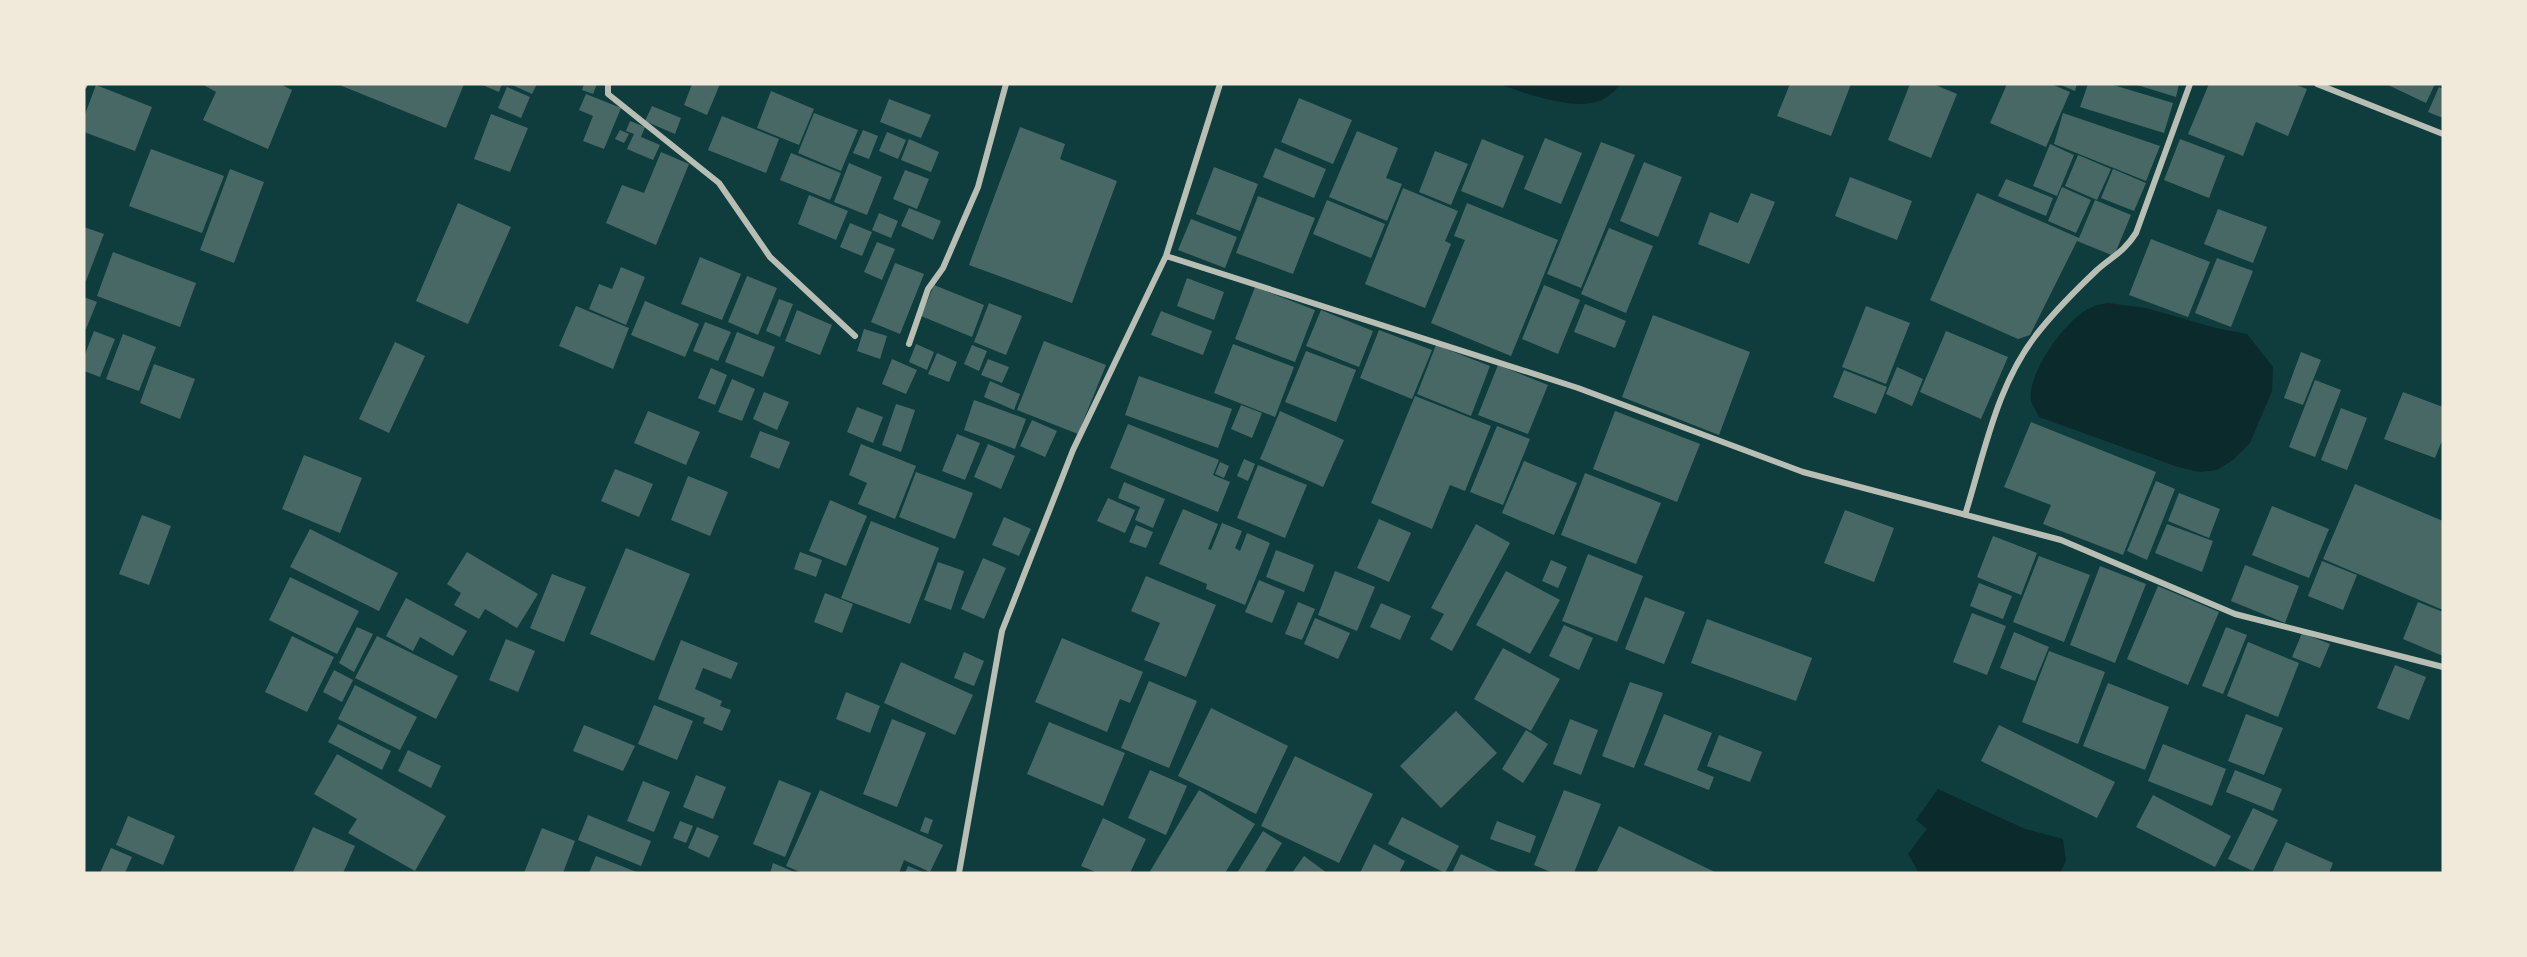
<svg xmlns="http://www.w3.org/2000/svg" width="2527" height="957" viewBox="0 0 2527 957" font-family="Quicksand,sans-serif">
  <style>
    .water { fill: #0a2a2b }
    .building { fill: #486865 }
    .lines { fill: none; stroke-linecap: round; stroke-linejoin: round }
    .minor { stroke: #b8beb3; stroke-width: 6 }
  </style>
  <rect width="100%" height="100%" fill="#0f3d3e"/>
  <path class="water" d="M1499,84H1621C1617,88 1612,94 1607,97C1581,115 1526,93 1499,84Z
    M2108,303L2146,308L2216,328L2247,334L2273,367L2272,391L2250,443L2233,460L2217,470L2200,472L2178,467L2039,417C2037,412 2032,406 2031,400C2027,373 2066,319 2090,308C2096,305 2102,304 2108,303Z
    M1938,789L2025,829L2063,839L2066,861L2060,873H1919L1908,854L1927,829L1916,820Z"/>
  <path class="building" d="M202,84H280L292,90L268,149L203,120L216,92Z
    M337,84H464L446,128Z
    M480,84H502L499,92Z
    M510,84H537L532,94Z
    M584,84H597L593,94L582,90Z
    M692,84H720L707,115L684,105Z
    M1790,84H1851L1831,136L1777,116Z
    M1910,84H1933L1957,94L1931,158L1888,140Z
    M2007,84H2051L2070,92L2046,147L1990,123Z
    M2059,84H2077L2075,91Z
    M2088,84H2110L2173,103L2164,133L2080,107Z
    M2134,84H2179L2176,97Z
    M2209,84H2294L2307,89L2288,136L2256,122L2243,156L2188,134Z
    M2386,84H2435L2426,103Z
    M96,85L152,107L135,151L84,132V117Z
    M507,87L530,97L521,118L498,108Z
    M2439,87L2443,89V118L2428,112Z
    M771,91L814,109L799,145L757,128Z
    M586,94L621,108L604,149L583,141L593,116L579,110Z
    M1299,98L1352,120L1333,164L1281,142Z
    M889,99L931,115L921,138L880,122Z
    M652,106L681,118L675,134L645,121Z
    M814,113L858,130L841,171L798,153Z
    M2063,113L2160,146L2146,181L2054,144Z
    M491,114L528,128L510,172L474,159Z
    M722,116L779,139L766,173L708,150Z
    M630,121L645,127L641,137L660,145L653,160L627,149L634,134L626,131Z
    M1020,127L1065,144L1060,159L1117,181L1072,303L969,265Z
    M620,130L629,134L624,143L615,139Z
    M863,130L878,136L869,159L853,153Z
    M1357,131L1398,148L1386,178L1402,184L1387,221L1329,197Z
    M887,132L906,140L898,159L879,151Z
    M1545,138L1582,153L1561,204L1524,189Z
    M909,139L939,152L931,172L901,160Z
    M1482,139L1524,156L1503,208L1461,191Z
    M2180,139L2225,156L2209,198L2164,180Z
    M1601,142L1635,155L1581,288L1547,274Z
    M2050,144L2074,155L2057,196L2033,186Z
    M1275,148L1326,169L1314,198L1263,177Z
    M151,149L224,176L202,233L129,206Z
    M1435,151L1468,164L1451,205L1419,192Z
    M661,152L689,164L656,245L606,223L622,185L644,193Z
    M791,153L841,173L830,200L780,180Z
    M2078,155L2111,169L2097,200L2065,186Z
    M1644,162L1682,177L1658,237L1620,221Z
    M849,163L882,177L867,215L834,202Z
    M1214,167L1258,184L1240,231L1196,214Z
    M230,169L264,182L234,263L200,250Z
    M2113,169L2146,183L2134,211L2101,198Z
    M905,170L929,179L917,209L893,199Z
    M1850,177L1912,201L1897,240L1835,216Z
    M2006,179L2053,198L2046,216L1998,196Z
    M2062,187L2091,200L2076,233L2048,221Z
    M1403,188L1458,211L1445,241L1451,244L1425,308L1365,284Z
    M1751,193L1775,202L1749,264L1698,244L1710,212L1738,223Z
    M1977,193L2079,238L2095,200L2131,215L2114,256L2077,241L2030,335L2018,339L1930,300Z
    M809,195L848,211L836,240L798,224Z
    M1258,196L1315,218L1293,274L1236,253Z
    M1327,200L1385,224L1371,258L1313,234Z
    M458,203L511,227L468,324L416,301Z
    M1467,203L1558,240L1511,356L1431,323L1465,240L1454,236Z
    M909,208L941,221L933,240L901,226Z
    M2218,209L2267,227L2253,263L2204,244Z
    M879,213L898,221L891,238L872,230Z
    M1191,219L1237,237L1225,268L1178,250Z
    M850,223L872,232L862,256L840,247Z
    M84,227L104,234L86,281L84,280Z
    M1609,228L1653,246L1626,313L1581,294Z
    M2151,239L2210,262L2188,317L2129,295Z
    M877,242L895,249L882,280L864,272Z
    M113,252L196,283L180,327L97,296Z
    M700,257L741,274L722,320L681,304Z
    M2217,258L2253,271L2231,327L2195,313Z
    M895,263L924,274L900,334L871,322Z
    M621,267L645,277L626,325L589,309L599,284L612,289Z
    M747,276L777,288L758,335L728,322Z
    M1187,278L1224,292L1214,320L1177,306Z
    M934,285L984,305L972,337L921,316Z
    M1544,285L1580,300L1558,354L1522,339Z
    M1255,287L1315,310L1295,362L1235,339Z
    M84,297L97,302L86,329L84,328Z
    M779,299L793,304L780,337L766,331Z
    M645,301L699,324L685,357L631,335Z
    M989,303L1022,316L1006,355L974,342Z
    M1585,304L1626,321L1615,348L1574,332Z
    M576,306L629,328L613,369L559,346Z
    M1866,306L1910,323L1886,384L1842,367Z
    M797,310L832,325L820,355L785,341Z
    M1321,310L1373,331L1359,367L1306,346Z
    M1161,311L1212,331L1203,355L1151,335Z
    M1653,315L1750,352L1719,435L1622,397Z
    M705,322L731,332L718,361L693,351Z
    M864,329L887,336L880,359L857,351Z
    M1379,330L1432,350L1412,399L1360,378Z
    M94,331L115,339L100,377L84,371V357Z
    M1946,331L2008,357L1981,419L1920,392Z
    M737,332L775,347L763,377L725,362Z
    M123,334L156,347L139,391L106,379Z
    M1044,341L1106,365L1078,434L1017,410Z
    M395,342L425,356L389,433L359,419Z
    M916,344L934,352L927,370L909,362Z
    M1233,344L1294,367L1275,417L1214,393Z
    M972,345L987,351L979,371L964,364Z
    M1436,345L1490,366L1471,416L1417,394Z
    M1306,351L1356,370L1336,422L1285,402Z
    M2301,352L2321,360L2303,405L2284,398Z
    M937,353L957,362L949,382L928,374Z
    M892,359L917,370L906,394L882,384Z
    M988,359L1009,367L1002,383L981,375Z
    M154,364L195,379L180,419L140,403Z
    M1498,365L1548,385L1528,434L1478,415Z
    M1897,367L1923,379L1912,406L1886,394Z
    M711,368L727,375L715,405L698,398Z
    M1844,370L1887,387L1876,414L1833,397Z
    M1139,376L1232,409L1218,448L1125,415Z
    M732,379L755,389L742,421L718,412Z
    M2315,380L2341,390L2315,457L2289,447Z
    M990,381L1020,394L1014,410L984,397Z
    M764,392L789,402L777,430L753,419Z
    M2403,392L2443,407V438L2435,458L2384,439Z
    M1415,396L1491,426L1465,491L1450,485L1432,529L1371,503Z
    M974,400L1026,419L1015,449L964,430Z
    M896,404L915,410L901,452L882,445Z
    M1241,405L1262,413L1252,438L1231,429Z
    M857,407L883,417L873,443L847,432Z
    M2341,408L2367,418L2347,470L2321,460Z
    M648,411L700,432L686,465L634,443Z
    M1280,411L1344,440L1323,487L1260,459Z
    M1615,411L1700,444L1677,502L1593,469Z
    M1032,420L1057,431L1045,457L1020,446Z
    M2031,422L2156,472L2123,555L2043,524L2051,505L2004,487Z
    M1128,424L1219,460L1213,475L1230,482L1218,512L1110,468Z
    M1497,426L1530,439L1503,505L1470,492Z
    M760,431L790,442L779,469L750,457Z
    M957,434L980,443L965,480L942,471Z
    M861,444L916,466L895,519L858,504L867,483L849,475Z
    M988,444L1015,456L1001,489L974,477Z
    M304,455L362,478L340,533L282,509Z
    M1244,459L1255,464L1248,481L1237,476Z
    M1524,461L1577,483L1554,535L1502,513Z
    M1220,462L1229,466L1224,478L1215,474Z
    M1258,465L1307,485L1285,538L1237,518Z
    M615,469L653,484L639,517L601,501Z
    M916,472L973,493L955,539L899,517Z
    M1585,473L1661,503L1636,564L1561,535Z
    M688,476L728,492L710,536L671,520Z
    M2156,481L2175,489L2147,560L2127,551Z
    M1124,482L1165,499L1153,528L1135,520L1140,507L1118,498Z
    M2355,484L2443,521V610L2323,559Z
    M2179,493L2220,509L2209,538L2168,521Z
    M1108,498L1135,510L1125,533L1097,521Z
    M830,500L867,516L846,566L809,551Z
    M2272,506L2329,529L2309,578L2252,555Z
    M1183,509L1218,524L1208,549L1211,550L1222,523L1242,531L1235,548L1240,551L1247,533L1270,543L1245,605L1206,589L1207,584L1159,564Z
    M1845,510L1894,528L1874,582L1824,563Z
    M142,515L171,526L149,585L119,574Z
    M1004,517L1031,529L1019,556L992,545Z
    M1379,519L1411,533L1389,582L1357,568Z
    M871,521L939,548L910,624L841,598Z
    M1476,524L1510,543L1452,651L1430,639L1444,614L1431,608Z
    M2167,524L2213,541L2202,572L2155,553Z
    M1136,525L1153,532L1146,548L1129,542Z
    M310,529L398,573L379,611L290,567Z
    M1993,536L2037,553L2021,595L1977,577Z
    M626,548L690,574L654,661L590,634Z
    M1276,550L1314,565L1304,592L1266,577Z
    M467,552L538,594L517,628L485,609L479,619L454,605L461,593L447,584Z
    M800,552L822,560L816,577L794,569Z
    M1588,554L1643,576L1617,642L1562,621Z
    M2039,556L2090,575L2064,642L2013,622Z
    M983,558L1006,568L984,619L961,609Z
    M1551,560L1567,567L1558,588L1542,581Z
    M2322,561L2357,575L2343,610L2308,596Z
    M938,562L964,571L951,610L924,600Z
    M2245,565L2299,586L2285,623L2231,601Z
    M2100,566L2146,584L2115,663L2070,645Z
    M1335,571L1375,587L1357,631L1318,615Z
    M1506,571L1560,600L1530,654L1476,625Z
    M552,574L586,587L564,642L530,628Z
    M1146,576L1216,605L1186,677L1144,660L1160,623L1131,611Z
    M290,577L359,611L337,654L269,620Z
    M1259,580L1285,591L1272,623L1245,612Z
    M1979,583L2012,596L2003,619L1970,606Z
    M2158,586L2219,612L2188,685L2127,659Z
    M825,593L853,604L842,633L814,622Z
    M1645,597L1685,612L1664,664L1625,649Z
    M406,598L467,631L453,656L420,637L413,651L386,636Z
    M1298,602L1315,609L1302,640L1285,634Z
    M2418,602L2443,612V656L2403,639Z
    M1381,603L1411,616L1400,640L1370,627Z
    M1972,613L2006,626L1987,675L1953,662Z
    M1315,618L1350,633L1338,659L1304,644Z
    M1707,619L1812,658L1796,701L1691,663Z
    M1564,625L1593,638L1579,670L1549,656Z
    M357,627L373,634L354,672L339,663Z
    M2226,627L2247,635L2223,694L2202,686Z
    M2014,632L2049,647L2035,681L2000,668Z
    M2302,633L2330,644L2320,668L2292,657Z
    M292,636L334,657L307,712L265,692Z
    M377,636L458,676L436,719L355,678Z
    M1062,638L1143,672L1130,703L1120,699L1107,732L1035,702Z
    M506,639L535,651L518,692L489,680Z
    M681,640L738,663L731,679L703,668L695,689L722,701L720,706L731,710L722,731L703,723L705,718L658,699Z
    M2248,642L2299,663L2278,717L2227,696Z
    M1503,648L1560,679L1531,731L1474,699Z
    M2049,651L2105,672L2078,744L2022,722Z
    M964,652L984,661L974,686L954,678Z
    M901,662L973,695L955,735L884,703Z
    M2395,665L2426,677L2409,720L2377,708Z
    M334,670L353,680L342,702L323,692Z
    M1149,681L1197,701L1169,768L1121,748Z
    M1630,682L1663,693L1634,768L1602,756Z
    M2108,683L2169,707L2145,770L2083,746Z
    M355,685L417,717L400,750L338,719Z
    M846,692L880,706L870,733L836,719Z
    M654,705L693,721L677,760L638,744Z
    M1211,708L1288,746L1256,814L1178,776Z
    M1456,711L1497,753L1441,808L1400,766Z
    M1664,714L1712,733L1697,770L1714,777L1709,790L1644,765Z
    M2246,714L2283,728L2264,775L2228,761Z
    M892,719L926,733L897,807L863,794Z
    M1570,719L1598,730L1581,775L1553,764Z
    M1049,722L1125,753L1103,806L1027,774Z
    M338,724L391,751L382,770L328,742Z
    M584,725L635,746L623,771L573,751Z
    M1999,725L2115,782L2097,818L1981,761Z
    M1526,730L1548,744L1523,783L1502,769Z
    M1719,735L1762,752L1750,782L1707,766Z
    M2163,744L2226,769L2212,806L2148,781Z
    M408,750L441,766L431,788L398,771Z
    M337,754L446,816L415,871L348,833L357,819L314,794Z
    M1295,756L1373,794L1339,863L1261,826Z
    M1150,770L1187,786L1166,835L1128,818Z
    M2235,770L2282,789L2273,811L2226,792Z
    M696,775L726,787L713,819L683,807Z
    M779,780L811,793L785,857L753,844Z
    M643,781L670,792L654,832L627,821Z
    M820,790L943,845L930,872L904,860L899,873H802L786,866Z
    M1199,790L1255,824L1225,873H1149Z
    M1564,790L1601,804L1574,873H1553L1534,865Z
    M2153,795L2231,836L2215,867L2136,827Z
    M2253,808L2278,820L2253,871L2228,859Z
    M588,815L651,841L641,866L578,840Z
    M128,816L175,836L163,865L116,845Z
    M925,817L933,820L928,834L920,831Z
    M1402,817L1459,846L1445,873L1388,844Z
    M1103,818L1146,839L1130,873H1098L1081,866Z
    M680,821L693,826L686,843L673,838Z
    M1497,821L1536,836L1530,853L1490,839Z
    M1619,826L1717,873H1596Z
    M313,827L355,846L343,873L293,872Z
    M697,827L719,836L709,858L688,848Z
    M542,828L575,841L563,873H524Z
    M1263,831L1282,843L1264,873H1237Z
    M2286,842L2333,863L2329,873H2272Z
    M1374,844L1405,861L1399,873H1360Z
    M111,848L132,857L125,873H100Z
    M1461,854L1501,873H1452Z
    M596,856L639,873H589Z
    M1304,856L1327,873H1292Z
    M773,863L797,873H770Z
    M908,866L925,873H905Z"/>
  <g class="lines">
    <path class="minor" d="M608,84V94L719,183L770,257L855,336
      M2317,84L2443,134
      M84,86L85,84
      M1166,256L1578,388L1803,472L2061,540L2235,614L2443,667
      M909,344L928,289L943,268L978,187L1006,84
      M1965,515C1985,451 1997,382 2040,330C2057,309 2078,288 2097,270C2114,255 2123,253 2136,233L2190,84
      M959,873L1002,631L1073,450L1166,256L1220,84"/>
  </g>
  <rect width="2527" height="957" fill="none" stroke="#f1e9da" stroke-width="171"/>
</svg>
